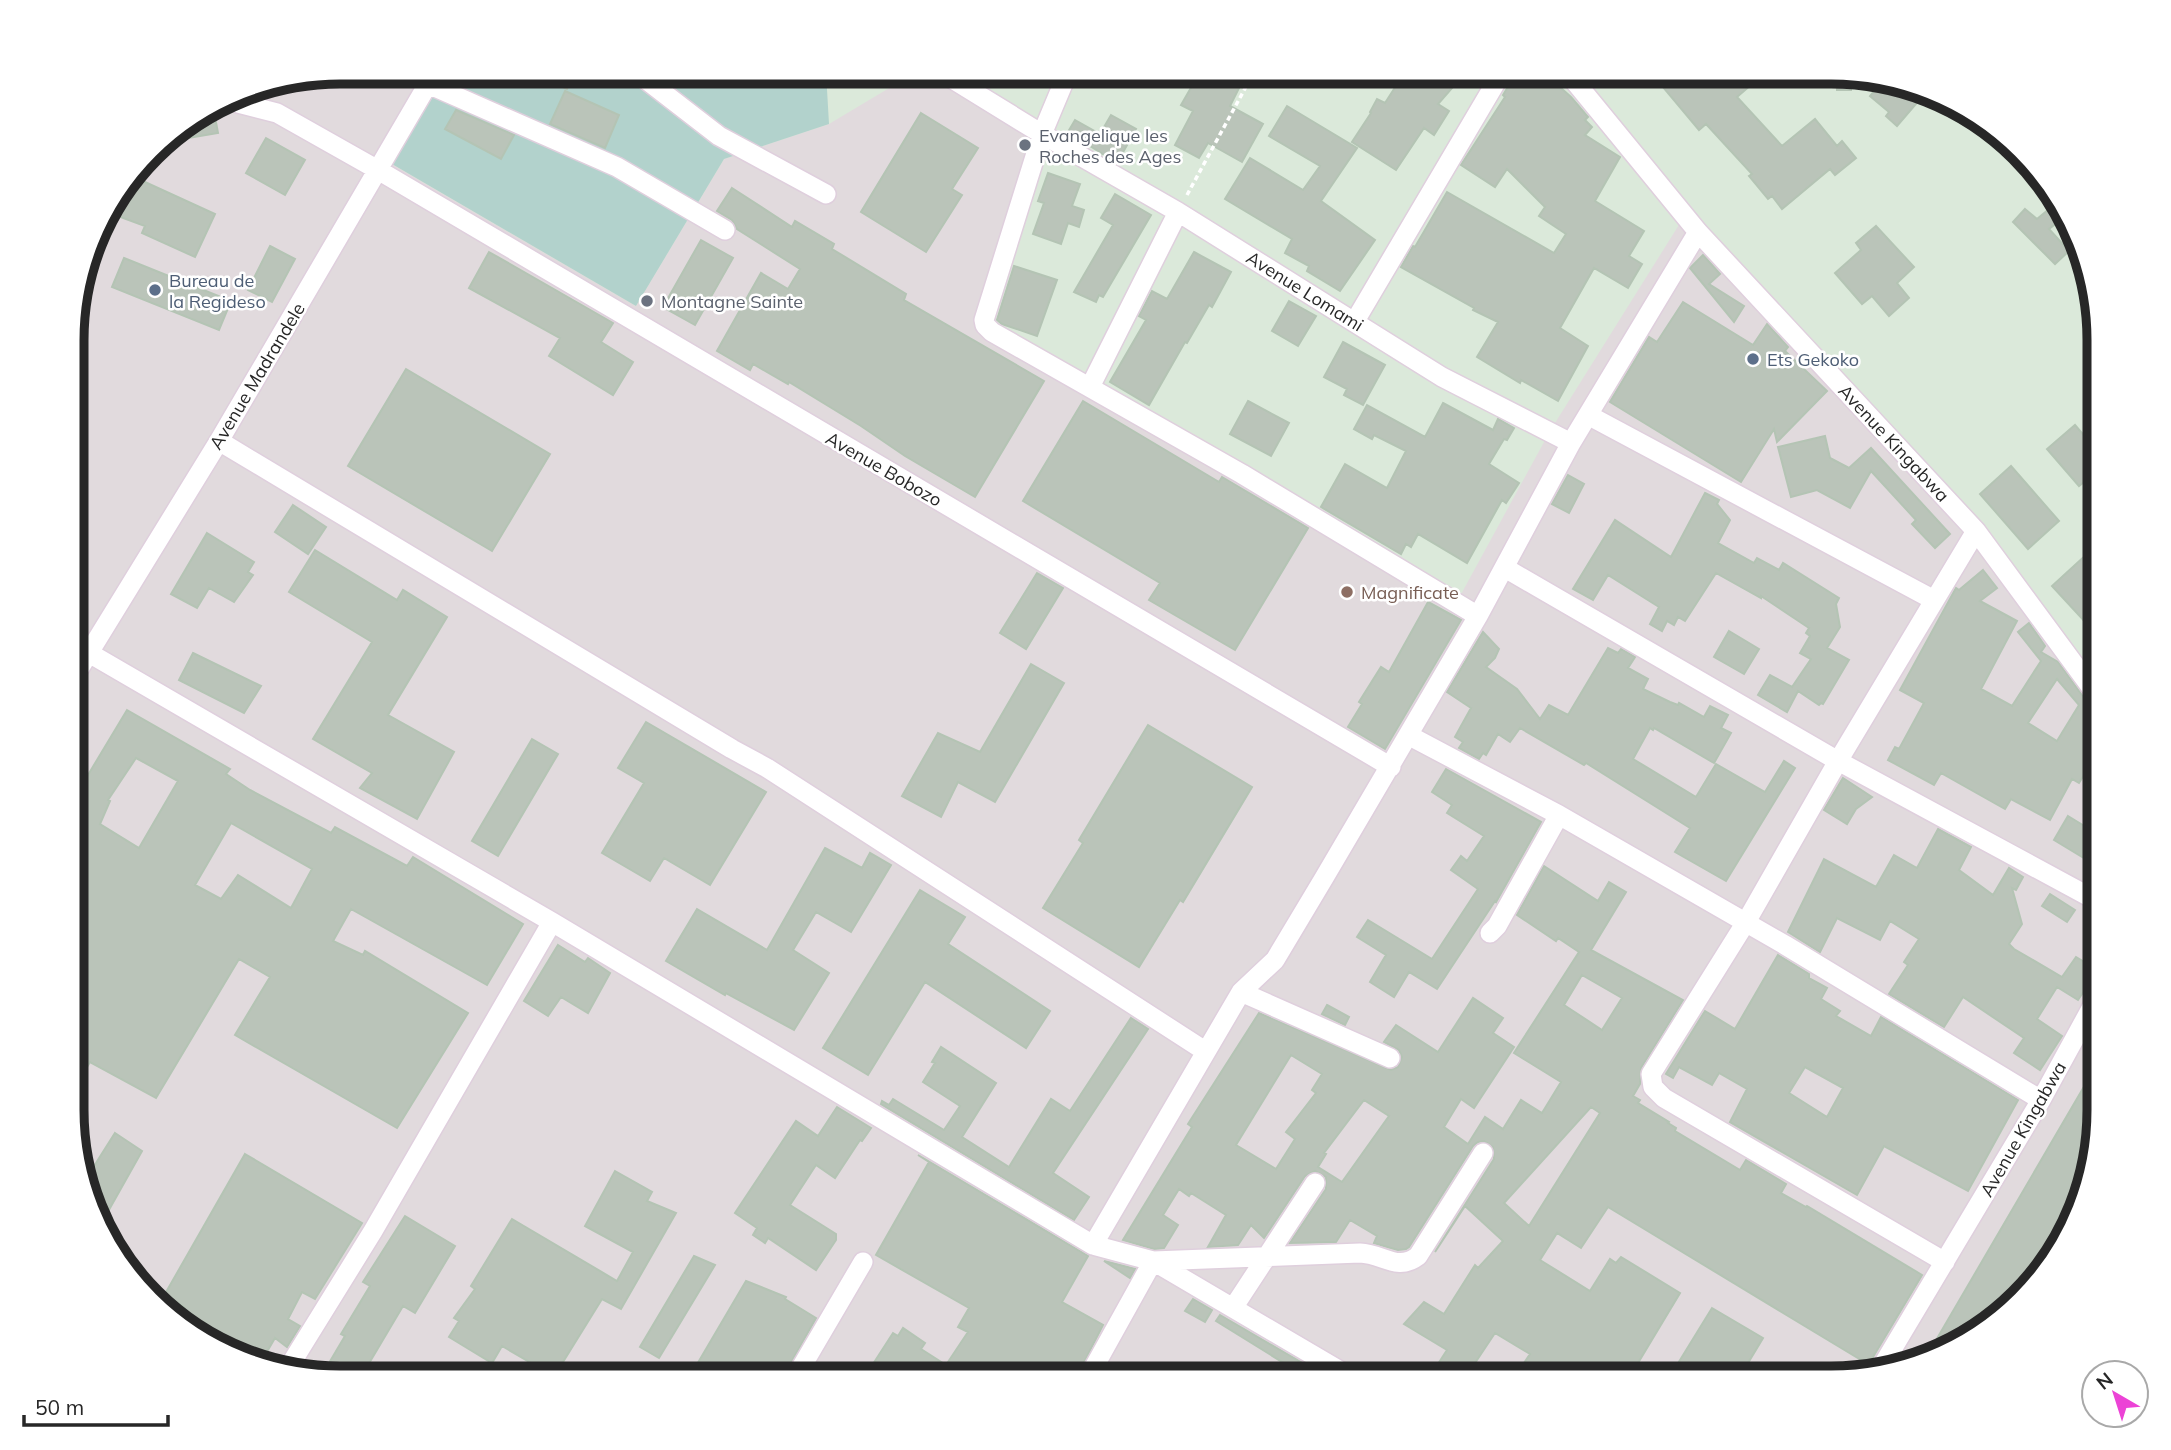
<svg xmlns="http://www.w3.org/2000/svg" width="2171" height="1450" viewBox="0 0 2171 1450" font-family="Mulish,sans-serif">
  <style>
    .industrial { fill: #e1dadd }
    .cemetery { fill: #b2d2cc }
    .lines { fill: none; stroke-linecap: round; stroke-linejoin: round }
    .stream { stroke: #b573e5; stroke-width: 6 }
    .building { fill: #bac4b9; stroke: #b4c4b4; stroke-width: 2; fill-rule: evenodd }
    .minor-casing { stroke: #dfcfdd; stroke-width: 22 }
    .path { stroke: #fff; stroke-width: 3.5; stroke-dasharray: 5 3.5; stroke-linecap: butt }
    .minor { stroke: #fff; stroke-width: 19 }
    .worship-dot { fill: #6b7280; stroke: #fff; stroke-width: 2.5 }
    .service-dot { fill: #5c6f8a; stroke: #fff; stroke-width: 2.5 }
    .education-dot { fill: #8d6e63; stroke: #fff; stroke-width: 2.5 }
    .labels { text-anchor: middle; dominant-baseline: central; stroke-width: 5; stroke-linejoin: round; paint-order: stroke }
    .worship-label { font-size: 18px; fill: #5b616d; stroke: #fff; text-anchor: start }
    .service-label { font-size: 18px; fill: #4e5e75; stroke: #fff; text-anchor: start }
    .street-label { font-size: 18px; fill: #272727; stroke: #fff }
    .education-label { font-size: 18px; fill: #785e54; stroke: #fff; text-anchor: start }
    .rim { fill: none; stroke: #272727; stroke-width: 9 }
  </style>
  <rect width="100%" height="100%" fill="#dbe9da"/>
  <path class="industrial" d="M340,72H447L392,164L636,306L724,159L829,124L916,72L1042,134L973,320L1453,609L1550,431L1687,212L2099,692V1127L2085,1196L2054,1259L1965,1342L1848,1378H340L254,1364L191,1333L108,1244L74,1144V306L100,221L163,139L238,92Z"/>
  <path class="cemetery" d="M447,72H826L829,124L724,159L636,306L392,164Z"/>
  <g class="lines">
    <path class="stream" d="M1943,99L2024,164"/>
  </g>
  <path class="building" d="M527,72H574L567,89Z
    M1200,72H1243L1239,78L1243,80L1230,106L1263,124L1242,162L1208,143L1199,158L1175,145L1193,111L1181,105Z
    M1405,72H1466L1438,104L1449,111L1434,135L1424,128L1396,170L1352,142L1371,113L1370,112L1377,99L1385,103Z
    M1521,72H1543L1571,97L1588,117L1585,120L1592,127L1585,135L1620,157L1595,201L1644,231L1629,256L1642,264L1628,288L1594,268L1560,328L1588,346L1558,401L1521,380L1520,383L1477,357L1498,322L1473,310L1474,308L1401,267L1413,246L1415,247L1447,192L1554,253L1566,234L1539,216L1545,207L1507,169L1495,187L1461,165L1505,97L1503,95L1509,85Z
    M1667,72H1740L1751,85L1737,97L1782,146L1815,119L1837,146L1842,141L1856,158L1835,175L1830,169L1782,209L1772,196L1768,199L1749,176L1752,174L1706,124L1699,130L1657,80Z
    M1837,73L1851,75V90H1837Z
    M1883,80L1917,86L1927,91L1897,126L1886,116L1889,112L1870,96Z
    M565,91L619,115L605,148L550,124Z
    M1287,106L1357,148L1321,201L1375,240L1340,291L1307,271L1309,266L1285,253L1292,239L1225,199L1250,158L1303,190L1320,166L1269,136Z
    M456,110L514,135L501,159L445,129Z
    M921,113L978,148L952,189L962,195L926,252L861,212Z
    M1111,115L1136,129L1117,163L1068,132L1075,120L1100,134Z
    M215,117L218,133L159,143L163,139L190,122Z
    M266,138L305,160L285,195L246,173Z
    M1048,173L1080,184L1072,206L1084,210L1079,227L1068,223L1061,244L1033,234L1044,203L1038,201Z
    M134,177L215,214L195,257L142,233L145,226L107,212Z
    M732,188L792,227L795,221L834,244L832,249L906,294L904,300L1044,381L975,497L905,456L861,426L789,382L788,384L753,364L750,370L717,351L761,273L788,289L800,269L737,229L732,220L717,211Z
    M1115,194L1151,215L1103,297L1099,295L1096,302L1074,292L1113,225L1101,218Z
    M2025,209L2037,219L2048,210L2058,222L2049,229L2069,251L2055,264L2013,222Z
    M1876,226L1914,267L1897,283L1909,298L1889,316L1872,296L1862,304L1835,273L1861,250L1856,243Z
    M701,240L733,258L695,325L663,307Z
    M270,246L295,259L272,302L248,290Z
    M489,252L613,323L601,342L633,362L613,395L549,356L560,338L469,288Z
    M1194,252L1231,272L1212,307L1209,305L1187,343L1185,342L1149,405L1110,382L1146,320L1139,316L1152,291L1167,299Z
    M1703,255L1720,274L1709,284L1744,306L1734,322L1690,268Z
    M124,258L231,301L219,330L112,287Z
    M1014,266L1057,280L1037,336L1002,324L997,320Z
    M1289,301L1316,316L1298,346L1272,331Z
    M1683,302L1753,345L1767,324L1788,347L1785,351L1827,391L1777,442L1774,429L1741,482L1610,402L1649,337L1657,342Z
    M1343,342L1385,365L1363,405L1344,395L1347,389L1324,377Z
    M406,369L550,454L492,551L348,466Z
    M1083,401L1219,482L1222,477L1308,528L1235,650L1149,600L1160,583L1023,501Z
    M1248,401L1289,423L1271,456L1230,434Z
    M1443,403L1493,430L1498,419L1514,428L1507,440L1504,439L1489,464L1519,483L1506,503L1502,500L1467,563L1418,534L1411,547L1406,544L1401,554L1321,507L1345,464L1387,488L1406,451L1374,435L1372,439L1354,429L1367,405L1425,437Z
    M2075,425L2099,453V486L2090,477L2079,486L2047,449Z
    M1825,436L1830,458L1849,468L1871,448L1950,534L1935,548L1912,524L1916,520L1871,471L1850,508L1817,490L1791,497L1778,447Z
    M2011,466L2059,521L2028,549L1980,494Z
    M1568,475L1584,484L1569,513L1552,504Z
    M1705,493L1719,500L1717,504L1730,520L1718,543L1754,563L1757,558L1779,570L1783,563L1839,598L1836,604L1840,627L1827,648L1849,660L1823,704L1821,703L1819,705L1798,691L1787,712L1758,695L1770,675L1792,687L1811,659L1800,653L1810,636L1806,633L1809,628L1761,596V598L1716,573L1685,621L1678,617L1674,625L1667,621L1662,631L1650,624L1659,607L1608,575L1593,600L1573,589L1615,520L1671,557Z
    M293,505L326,527L308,554L275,532Z
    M207,533L254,562L248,572L253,575L234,602L209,588L197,608L171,594Z
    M2099,543V637L2052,586Z
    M315,550L397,600L403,590L447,617L388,715L454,752L417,819L360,788L372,773L313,739L372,642L289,592Z
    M1983,570L1997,588L1980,601L2017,621L1981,689L2012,706L2041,661L2018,632L2029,623L2045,646L2041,652L2058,662L2089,705L2099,710V740L2087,759L2092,762L2079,783L2072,779L2050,820L2011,799L2005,809L1941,773L1934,785L1888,760L1895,747L1899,749L1924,703L1900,690L1956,588L1959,590ZM2057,679L2079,705L2057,741L2028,723Z
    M1037,573L1063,588L1026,649L1000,633Z
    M1428,602L1461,620L1385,749L1348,727L1362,704L1359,702L1381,667L1389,672Z
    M1729,631L1759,649L1744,674L1714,657Z
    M1483,632L1499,649L1495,658L1486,667L1517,689L1540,719L1549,705L1568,715L1608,648L1618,653L1621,649L1635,657L1628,668L1648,679L1643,689L1670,702L1678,705L1679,703L1704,717L1710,706L1728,715L1721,728L1731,733L1714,763L1654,728L1653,730L1650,728L1633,759L1696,797L1716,764L1765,792L1784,761L1795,768L1726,881L1675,852L1690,828L1586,763L1584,765L1520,728L1510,742L1498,734L1486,755L1483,753L1479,759L1459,748L1463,742L1455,737L1471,708L1447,692Z
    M193,653L261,686L244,713L179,680Z
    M1031,664L1064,683L995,802L958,782L941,817L902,796L938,733L980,752Z
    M127,710L230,769L226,774L250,790L331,833L335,827L407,866L413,857L523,924L487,985L351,909L333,941L363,955L365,951L468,1013L397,1128L235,1035L270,977L239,959L156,1098L90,1062L74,1089V781L82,785ZM136,758L178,781L139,848L100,824L110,801L108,800ZM231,823L312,869L291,908L238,875L221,899L195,885Z
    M646,722L766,792L710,885L664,858L650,881L602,853L644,783L618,768Z
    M1148,725L1252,787L1183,902L1180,900L1139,967L1043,908L1083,843L1079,840Z
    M532,739L558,754L498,856L472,841Z
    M1446,769L1541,822L1496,902L1495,901L1437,989L1409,972L1394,997L1370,982L1386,955L1357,937L1368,920L1432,959L1478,889L1451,870L1461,856L1467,861L1484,836L1447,813L1452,805L1432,792Z
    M1843,778L1872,797L1856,809L1847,824L1824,810Z
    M2068,816L2099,835V841L2087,860L2054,840Z
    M1938,829L1971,847L1959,870L1993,895L2009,868L2023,877L2016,890L2012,888L2022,924L2009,944L2014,949L2062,977L2076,957L2098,970L2078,1000L2057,987L2037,1019L2062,1036L2040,1070L2014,1053L2024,1038L1963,997L1944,1027L1889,994L1908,965L1904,962L1919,939L1890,921L1880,940L1837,918L1820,952L1788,932L1824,859L1876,887L1894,855L1917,868Z
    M825,848L862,868L870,853L891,865L851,932L816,912L793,950L829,973L794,1030L726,993L725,995L666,961L697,909L767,950Z
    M1544,866L1598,901L1609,882L1626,892L1591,950L1683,1000L1641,1068L1640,1084L1633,1096L1640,1100L1638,1103L1669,1122L1668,1123L1676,1128L1675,1131L1740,1170L1746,1160L1786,1184L1781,1193L1806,1207L1807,1206L1922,1275L1870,1362L1869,1371L1851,1377L1861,1360L1608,1207L1581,1248L1557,1233L1540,1260L1590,1291L1610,1259L1616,1263L1621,1257L1680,1293L1629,1378H1541L1522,1366L1530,1354L1495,1333L1465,1378H1429L1447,1350L1404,1324L1424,1302L1444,1314L1475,1265L1478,1268L1503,1241L1465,1206L1435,1252L1494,1159L1493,1147L1484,1141L1478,1142L1473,1146L1409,1247L1406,1249L1398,1250L1374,1243L1377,1236L1350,1220L1336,1242L1290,1243L1326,1189V1177L1315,1171L1305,1176L1264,1238L1251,1225L1238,1245L1208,1247L1226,1215L1191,1193L1189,1196L1179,1189L1163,1215L1178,1225L1164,1248L1154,1249L1123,1240L1192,1127L1188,1124L1259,1013L1391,1070L1398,1067L1402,1057L1399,1050L1384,1042L1396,1025L1438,1052L1473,998L1503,1018L1493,1033L1514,1047L1474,1108L1461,1099L1444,1127L1468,1144L1485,1117L1503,1129L1521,1100L1542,1113L1561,1082L1514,1053L1579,952L1558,938L1556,941L1517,915ZM1582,975L1622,998L1602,1030L1564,1005ZM1291,1055L1322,1074L1312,1090L1316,1093L1286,1132L1295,1139L1276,1169L1236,1145ZM1364,1100L1389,1116L1342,1182L1318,1167L1326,1154L1324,1153ZM1591,1107L1600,1113L1529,1226L1504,1203Z
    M920,890L965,917L948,944L1050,1011L1026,1048L925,982L868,1075L823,1048Z
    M2050,894L2075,910L2067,922L2042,906Z
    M558,945L585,962L588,958L610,973L588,1013L561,997L548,1016L524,1001Z
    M1778,955L1809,974V978L1827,988L1821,999L1840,1011L1836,1016L1871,1036L1881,1017L2018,1100L1968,1191L1884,1146L1857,1195L1730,1122L1747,1089L1719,1073L1712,1085L1679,1067L1673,1078L1666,1074L1705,1011L1735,1029ZM1805,1067L1843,1088L1827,1117L1789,1093Z
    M1327,1005L1349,1017L1345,1025L1322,1014Z
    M1131,1018L1148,1029L1053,1173L1089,1197L1074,1220L881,1104L882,1101L889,1105L893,1099L944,1130L960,1106L923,1082L935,1063L932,1062L941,1047L996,1083L962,1137L1009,1167L1051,1099L1070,1111Z
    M2099,1061V1127L2085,1196L2054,1259L1965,1342L1928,1354Z
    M837,1107L871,1128L862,1141L860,1140L835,1178L816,1165L790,1205L836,1234V1240L816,1270L768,1238L765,1243L753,1235L757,1228L735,1213L796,1121L818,1136Z
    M115,1133L142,1151L101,1224L86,1179Z
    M245,1154L362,1223L315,1299L302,1292L288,1319L300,1326L287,1347L275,1338L261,1362L181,1319L185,1308L165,1294Z
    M918,1155L1088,1256L1062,1302L1103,1325L1076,1378H938L919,1366L911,1378H864L893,1333L898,1336L903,1328L925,1343L921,1349L946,1365L968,1332L958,1327L969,1308L876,1255L929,1162Z
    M615,1171L652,1192L647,1201L676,1213L621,1309L602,1299L563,1362L592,1378H557L502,1346L492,1363L449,1337L459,1321L454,1318L475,1289L471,1286L512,1219L617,1281L633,1252L585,1226Z
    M405,1216L455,1246L415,1313L403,1306L365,1370L362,1368L355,1378L322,1375L345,1336L341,1334L370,1286L363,1282Z
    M694,1256L715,1265L659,1358L640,1347Z
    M1104,1261L1135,1269L1130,1278Z
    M746,1281L786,1297L785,1299L816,1318L784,1375L782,1378H689Z
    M1193,1299L1212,1310L1205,1322L1185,1311Z
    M1712,1308L1763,1338L1739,1378H1669Z
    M1220,1315L1328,1378H1308L1216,1321Z"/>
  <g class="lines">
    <g class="minor-casing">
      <path id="minor" d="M628,72L644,78L719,136L826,194
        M941,72L1042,134L1178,212L1442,377L1571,443
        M1068,72L1042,134L984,320L985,325L992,332L1242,474L1478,616
        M1567,72L1698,232L1976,531L2099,698
        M428,84L617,167L725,230
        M238,103L277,113L378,170L1391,767
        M1355,321L1502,72
        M1090,387L1178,212
        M1588,415L1934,600
        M219,441L732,749L767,768L1205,1051
        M1505,568L1838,761L2099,902
        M74,639L89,653L552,922L1093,1245L1153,1261L1352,1378
        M74,677L219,441L435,72
        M1408,735L1559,815L1785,945L2041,1100
        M1490,933L1497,926L1559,815
        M1241,992L1390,1058
        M1093,1245L1241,992L1275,960L1324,878L1478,616L1571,443L1698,232
        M1945,1262L1664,1098L1653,1087L1651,1074L1746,922L1838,761L1976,531
        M1233,1308L1315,1183
        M1881,1368L2041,1100L2099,994
        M287,1370L373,1231L552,922
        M795,1378L863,1262
        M1088,1378L1153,1261L1360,1253C1384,1254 1397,1272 1418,1256L1483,1153"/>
    </g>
    <path class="path" d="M1187,195L1254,72"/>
    <use href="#minor" class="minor"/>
  </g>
  <g class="worship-dot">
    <circle cx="1025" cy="145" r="7"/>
    <circle cx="647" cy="301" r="7"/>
  </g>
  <g class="service-dot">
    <circle cx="155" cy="290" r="7"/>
    <circle cx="1753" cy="359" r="7"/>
  </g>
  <circle class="education-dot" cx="1347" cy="592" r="7"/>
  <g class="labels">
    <g class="worship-label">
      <text x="1039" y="135">Evangelique les<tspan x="1039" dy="21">Roches des Ages</tspan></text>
      <text x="661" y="301">Montagne Sainte</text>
    </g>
    <g class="service-label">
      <text x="169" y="280">Bureau de<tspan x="169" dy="21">la Regideso</tspan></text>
      <text x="1767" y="359">Ets Gekoko</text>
    </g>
    <g class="street-label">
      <text transform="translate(1305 291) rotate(32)">Avenue Lomami</text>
      <text transform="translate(257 376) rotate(-59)">Avenue Madrandele</text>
      <text transform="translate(1894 443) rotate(47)">Avenue Kingabwa</text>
      <text transform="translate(884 469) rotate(30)">Avenue Bobozo</text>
      <text transform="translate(2023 1129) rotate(-60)">Avenue Kingabwa</text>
    </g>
    <g class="education-label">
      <text x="1361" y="592">Magnificate</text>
    </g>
  </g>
  <path d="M0 0H2171V1450H0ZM340 84H1831A256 256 0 0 1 2087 340V1110A256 256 0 0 1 1831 1366H340A256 256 0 0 1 84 1110V340A256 256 0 0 1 340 84Z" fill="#fff" fill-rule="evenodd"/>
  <path class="rim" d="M340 84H1831A256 256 0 0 1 2087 340V1110A256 256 0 0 1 1831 1366H340A256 256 0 0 1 84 1110V340A256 256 0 0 1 340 84Z"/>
  <g transform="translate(2115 1394) rotate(321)"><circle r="33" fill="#ffffff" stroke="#a9a9a9" stroke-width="2"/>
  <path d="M0-5L12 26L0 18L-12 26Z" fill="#ec43d6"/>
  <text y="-10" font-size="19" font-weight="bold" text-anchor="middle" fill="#272727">N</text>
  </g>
  <path d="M24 1415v10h144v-10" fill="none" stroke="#272727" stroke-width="3.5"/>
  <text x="35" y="1415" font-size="21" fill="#272727" stroke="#ffffff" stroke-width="5" paint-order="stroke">50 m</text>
</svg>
